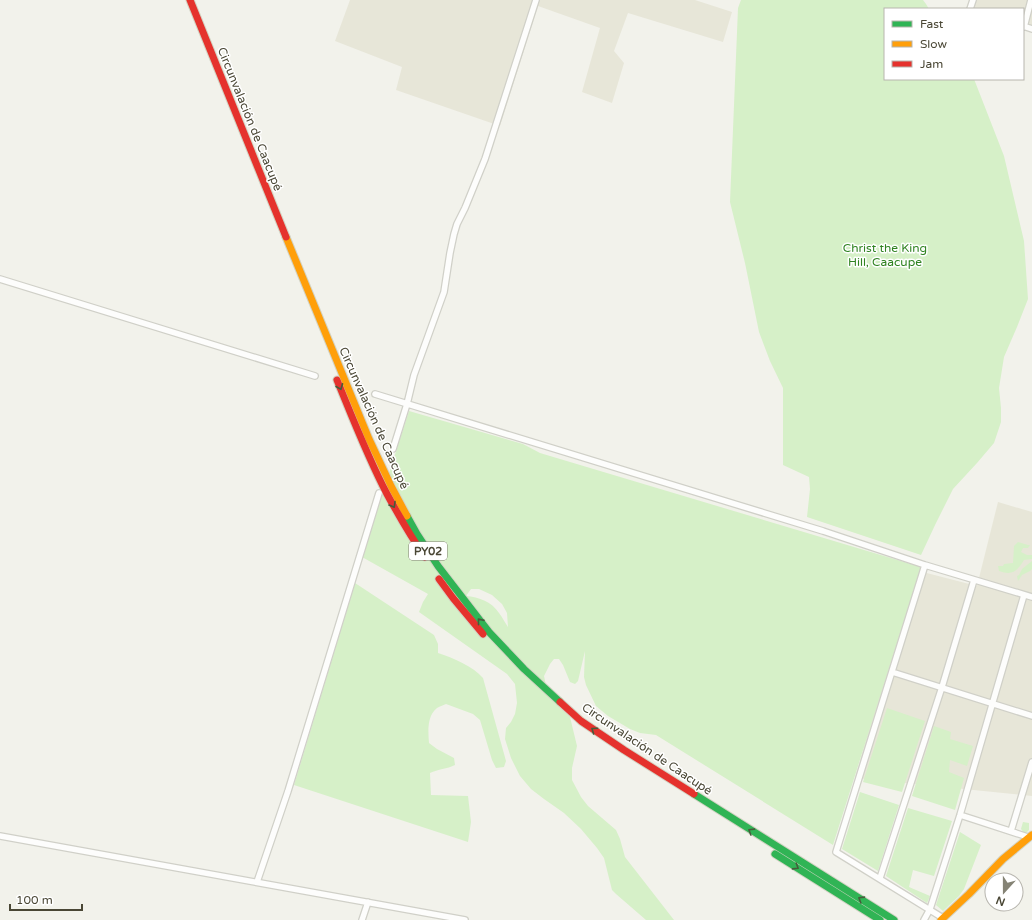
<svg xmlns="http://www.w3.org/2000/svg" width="1032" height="920" viewBox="0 0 1032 920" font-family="'Varela Round',sans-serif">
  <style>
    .residential { fill: #e7e6d8 }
    .green { fill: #d6f0c8; fill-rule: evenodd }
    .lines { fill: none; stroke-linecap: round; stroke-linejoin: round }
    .street-casing { stroke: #d0d0c8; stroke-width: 8 }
    .fast-casing { stroke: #d3d3c3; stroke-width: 9 }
    .slow-casing { stroke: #d3d3c3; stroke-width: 9 }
    .jam-casing { stroke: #d3d3c3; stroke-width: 9 }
    .street { stroke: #fdfdfc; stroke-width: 5.5 }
    .fast { stroke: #30b455; stroke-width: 7 }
    .slow { stroke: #ff9f0a; stroke-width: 7 }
    .jam { stroke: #e5322d; stroke-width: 7 }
    .oneway { stroke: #455d3b }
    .labels { text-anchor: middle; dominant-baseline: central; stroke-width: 3; stroke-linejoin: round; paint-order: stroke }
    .shield { fill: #fff; stroke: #807e72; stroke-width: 1 }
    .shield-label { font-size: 11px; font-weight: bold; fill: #4a4735 }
    .street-label { font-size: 12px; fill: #4a4735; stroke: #fff }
    .park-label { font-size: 12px; fill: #2f8321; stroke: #fff }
  </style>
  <rect width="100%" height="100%" fill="#f2f2eb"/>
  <path class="residential" d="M350,0H695L732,12L723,42L628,13L614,51L624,63L612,103L582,92L600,28L538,6L500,126L396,90L402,67L335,41Z
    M969,0H1032V26L1023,24V9H966Z
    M998,502L1032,512V796L855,778L915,570L977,586Z"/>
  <path class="green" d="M741,0H923L926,4L929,9H885V79H974L1004,156L1024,241L1028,299L1017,327L1004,357L999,388L1001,408V422L994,443L977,463L953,489L936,523L921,555L807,517L810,489L809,477L783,465V388L770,361L759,332L745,263L730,202L738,8Z
    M409,411L523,444L540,453L921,567L833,845L656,735L640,733L630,729L608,716L596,706L586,685L584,677L585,651L578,681L575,684L570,682L563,665L559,659H554L550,664L544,676L548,695L570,717L577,746L572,768V780L581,797L588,806L616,830L620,839L625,857L674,920H646L616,894L612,890L604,858L597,848L581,829L564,813L544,799L531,789L520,776L511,758L505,739L506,728L511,722L515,714L517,703L515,684L507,674L419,612L423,602L428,594L362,557ZM471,589H479L492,595L502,604L507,613L508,627C505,623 503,618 499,613C492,602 479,597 466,596Z
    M1018,542L1028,545H1030L1028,548H1023L1021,552L1027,555H1032V559L1024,560C1017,571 1013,576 999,571L998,566H1003L1004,564L1013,563L1014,546Z
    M1032,561V569L1030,571L1022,575L1018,581L1017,576L1019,575L1022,569Z
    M355,583L434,635L438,644V653C453,658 473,666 483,678L506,761L504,767L496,768L492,760L480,720L473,714L446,704C444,705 440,706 437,708C427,716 428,731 429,743L437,749L454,758L455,765C447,769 438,769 430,773L431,795L468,796L471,822L468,842L294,785Z
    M887,708L925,721L902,792L863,782Z
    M934,726L951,732L950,739L973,746L967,766L950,760L949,772L964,778L955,810L912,796Z
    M860,792L899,805L878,871L842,849Z
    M908,808L952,821L934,876L913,870L909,887L930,896L927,903L886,876Z
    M1023,822L1029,823V830L1025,834L1021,829Z
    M960,832L981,845L964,889L959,896L943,911L936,905Z"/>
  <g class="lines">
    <g class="street-casing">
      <path id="street" d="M970,9L973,0
        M1023,26L1032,29
        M1024,27L1031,0
        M0,279L315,376
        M375,394L823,531L925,565L1032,597
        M393,449L407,404L414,375L444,292L450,253L454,234L457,224L465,208L485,159L536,0
        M925,565L836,852L943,918
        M892,672L1032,716
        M960,815L1028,837
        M1011,831L1032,762
        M0,836L465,920
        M880,878L942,687L974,580
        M257,882L288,791L379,493
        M362,920L368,902
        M924,920L930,909L960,815L1024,595"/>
    </g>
    <g class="fast-casing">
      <path id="fast" d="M407,516L417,534L438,566L489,632L524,669L560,702
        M694,794L894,920
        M775,854L880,920"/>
    </g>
    <g class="slow-casing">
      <path id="slow" d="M286,237L369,439L391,486L407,516
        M941,920L969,894L1003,859L1032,835"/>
    </g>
    <g class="jam-casing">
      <path id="jam" d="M190,0L286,237
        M337,380C353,419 368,458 387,494C399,516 411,537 425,557
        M439,579L453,598L483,634
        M560,702L581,721L624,750L694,794"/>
    </g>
    <use href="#street" class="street"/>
    <use href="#fast" class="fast"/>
    <use href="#slow" class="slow"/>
    <use href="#jam" class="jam"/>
  </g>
  <defs><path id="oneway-chevron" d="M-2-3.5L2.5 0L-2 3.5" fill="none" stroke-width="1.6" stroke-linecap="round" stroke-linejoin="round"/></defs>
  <g class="oneway">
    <use href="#oneway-chevron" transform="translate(340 387) rotate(68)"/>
    <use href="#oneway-chevron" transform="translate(393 505) rotate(60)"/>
    <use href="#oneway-chevron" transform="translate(480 621) rotate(-129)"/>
    <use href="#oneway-chevron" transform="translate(594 730) rotate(-145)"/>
    <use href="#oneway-chevron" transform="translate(751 831) rotate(-148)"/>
    <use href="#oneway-chevron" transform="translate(796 867) rotate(32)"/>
    <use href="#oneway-chevron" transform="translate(861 899) rotate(-148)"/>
  </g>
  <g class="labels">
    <rect class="shield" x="409" y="542" width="38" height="18" rx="3"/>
    <g class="shield-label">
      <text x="428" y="551">PY02</text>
    </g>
    <g class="street-label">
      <text transform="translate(250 119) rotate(68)">Circunvalación de Caacupé</text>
      <text transform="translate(374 418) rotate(66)">Circunvalación de Caacupé</text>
      <text transform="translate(647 749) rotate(34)">Circunvalación de Caacupé</text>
    </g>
    <g class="park-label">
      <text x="885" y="248">Christ the King<tspan x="885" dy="14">Hill, Caacupe</tspan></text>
    </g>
  </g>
  <rect x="884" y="8" width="140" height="72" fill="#ffffff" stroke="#b7b5ae"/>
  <rect x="892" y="21" width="20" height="6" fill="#30b455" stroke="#b7b5ae"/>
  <text x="920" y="28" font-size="12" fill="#4a4735">Fast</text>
  <rect x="892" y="41" width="20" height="6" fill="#ff9f0a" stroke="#b7b5ae"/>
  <text x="920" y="48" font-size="12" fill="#4a4735">Slow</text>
  <rect x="892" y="61" width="20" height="6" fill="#e5322d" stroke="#b7b5ae"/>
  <text x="920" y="68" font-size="12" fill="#4a4735">Jam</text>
  <g transform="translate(1004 892) rotate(201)"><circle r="19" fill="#ffffff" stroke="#b7b5ae"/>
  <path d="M0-3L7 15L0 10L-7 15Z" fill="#858375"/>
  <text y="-6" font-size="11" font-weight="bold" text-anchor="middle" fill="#4a4735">N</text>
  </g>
  <path d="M10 904v6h72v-6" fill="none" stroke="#4a4735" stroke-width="2"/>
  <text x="16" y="904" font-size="12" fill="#4a4735" stroke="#ffffff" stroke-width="3" paint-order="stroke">100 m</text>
</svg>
